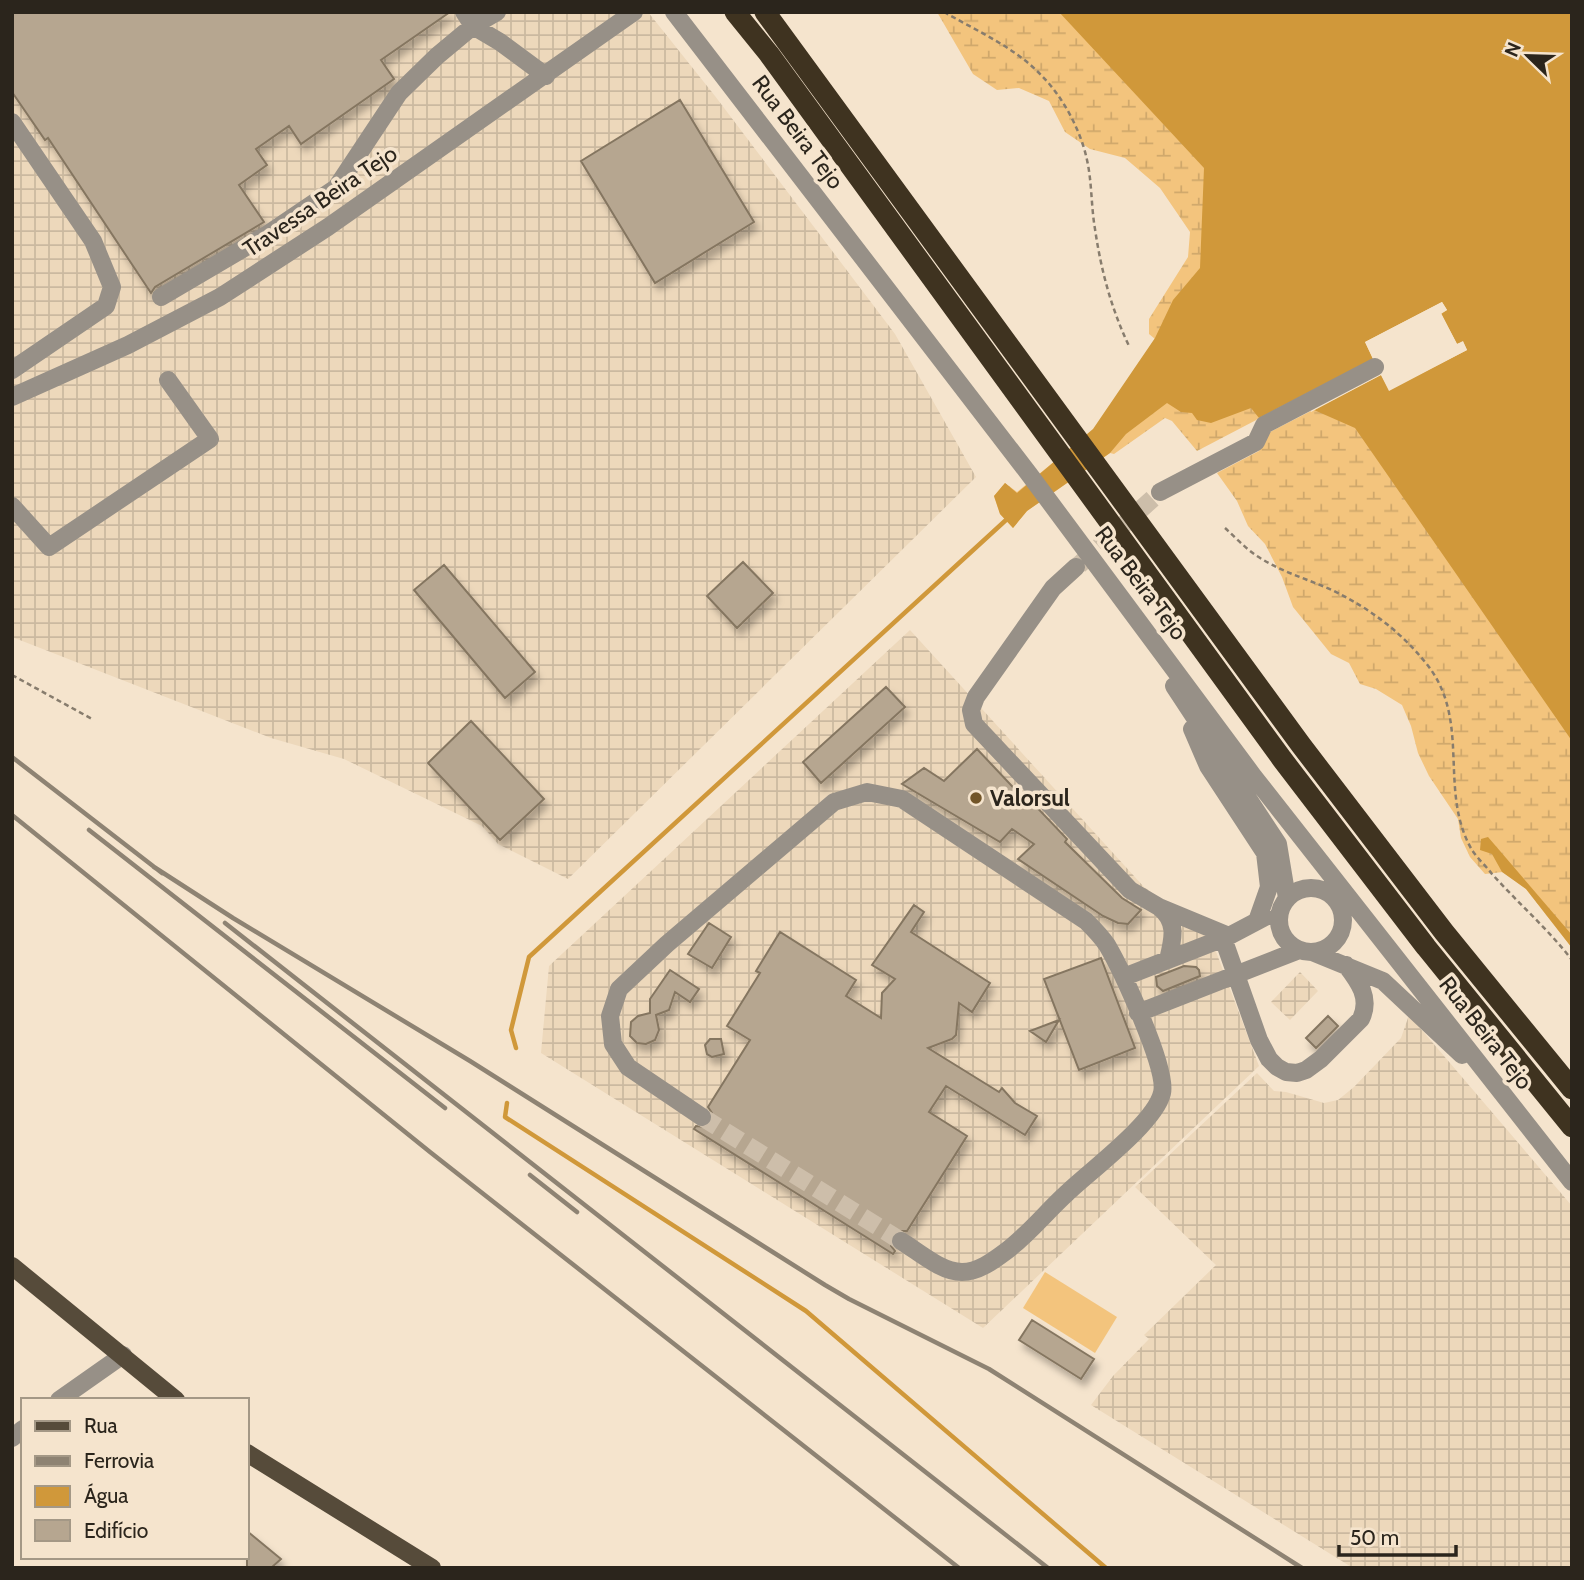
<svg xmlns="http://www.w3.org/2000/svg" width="1584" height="1580" viewBox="0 0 1584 1580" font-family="Cabin,sans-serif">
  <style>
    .industrial { fill: url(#industrial-grid) }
    .grass { fill: #f3c47d }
    .wetland { fill: url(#wetland-marsh) }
    .water { fill: #d0983a }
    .pier { fill: #f5e4cd }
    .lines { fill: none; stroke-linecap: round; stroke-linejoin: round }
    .stream { stroke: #d0983a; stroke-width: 4.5 }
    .building { fill: #b6a690; stroke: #857661; stroke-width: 2; filter: url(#shadow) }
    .minor-tunnel { stroke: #cdbeaa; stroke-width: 18; stroke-dasharray: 18 9; stroke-linecap: butt }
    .path { stroke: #877c6d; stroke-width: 2.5; stroke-dasharray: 5 3.5; stroke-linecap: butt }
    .minor { stroke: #979087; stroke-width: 18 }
    .major { stroke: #564b3a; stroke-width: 18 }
    .highway { stroke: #3f3320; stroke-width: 21 }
    .rail { stroke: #8e8373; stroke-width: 4.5 }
    .poi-dot { fill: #725528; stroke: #f5e4cd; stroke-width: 2.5 }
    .labels { text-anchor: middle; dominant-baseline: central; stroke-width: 7; stroke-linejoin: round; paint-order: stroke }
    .street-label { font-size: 23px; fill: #2b251c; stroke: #f5e4cd }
    .poi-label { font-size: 23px; font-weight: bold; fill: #2b251c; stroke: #f5e4cd; text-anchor: start }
  </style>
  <defs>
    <pattern id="industrial-grid" width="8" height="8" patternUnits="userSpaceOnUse" patternTransform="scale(1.75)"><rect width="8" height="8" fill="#edd8bb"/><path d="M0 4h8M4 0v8" fill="none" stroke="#cbb9a0"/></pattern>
    <pattern id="wetland-marsh" width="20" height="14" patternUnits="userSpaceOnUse" patternTransform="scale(1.75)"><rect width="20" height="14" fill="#f3c47d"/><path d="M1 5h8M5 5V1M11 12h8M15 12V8" fill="none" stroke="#d0a86b"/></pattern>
    <filter id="shadow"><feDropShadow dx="4" dy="7" stdDeviation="3.5" flood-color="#0004"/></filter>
  </defs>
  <rect width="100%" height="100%" fill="#f5e4cd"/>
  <path class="industrial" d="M12,12H648L715,96L895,334L976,477L568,879L498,844L482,826L344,759L271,738L12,637Z
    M910,630L1144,887L1209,933L1259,1066L983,1328L541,1053L549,966Z
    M1300,972L1318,991L1290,1020L1271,1002Z
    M1409,1015L1572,1206V1568H1353L1091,1405L1113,1376L1149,1339L1144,1335L1216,1265L1135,1187L1257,1073L1274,1091L1286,1092L1324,1103L1338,1100L1354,1087L1401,1038Z"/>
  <path class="grass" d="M1045,1272L1117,1317L1095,1353L1023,1308Z"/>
  <path class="wetland" d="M937,12H1182L1378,335L1365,342L1373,359L1197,451L1172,421L1165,418L1114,454L1110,453L1027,511L1013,528L1000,514L994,496L1005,483L1017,492L1094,429L1155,339L1149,334V319L1188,257L1190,232L1160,188L1125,158L1090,149L1065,132L1049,101L1019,88L997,90L973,74Z
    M1434,367L1572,570V948L1526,889L1503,872L1485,874L1470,857L1461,838L1458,819L1429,776L1418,753L1411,726L1402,705L1376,689L1360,684L1349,663L1331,654L1293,607L1282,577L1265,544L1248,526L1237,501L1217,473L1259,451L1268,433L1381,375L1390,390Z"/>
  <path class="water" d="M1059,12H1572V741L1355,428L1314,410L1381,375L1389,390L1467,350L1463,342L1457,344L1441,313L1447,310L1442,302L1365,342L1373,359L1259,418L1251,408L1211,423L1197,420L1192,413L1181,412L1167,403L1126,434L1110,453L1027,511L1013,528L1000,514L994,496L1005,483L1017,493L1093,429L1155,338L1173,300L1200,268L1204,168Z
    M1488,837L1572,935V948L1526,889L1502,872L1492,854L1480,850L1481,839Z"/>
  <path class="pier" d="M1442,302L1447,310L1441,314L1457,344L1463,341L1467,350L1389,391L1381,375L1311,412L1310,409L1382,371L1391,386L1462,349L1461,346L1454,347L1438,315V311L1442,309L1441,306L1369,344L1377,360L1258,422L1256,420L1373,359L1365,342Z"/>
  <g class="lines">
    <path class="stream" d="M516,1048L511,1030L529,957L1006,520
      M507,1103L505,1117L806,1311L1106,1568"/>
  </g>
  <path class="building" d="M12,12H450L381,60L394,79L301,144L289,126L256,149L267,165L239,185L264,222L155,287L151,293L48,138L45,140L12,92Z
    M680,100L754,222L655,283L581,161Z
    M743,562L773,593L737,628L707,596Z
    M444,565L535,672L505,698L414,590Z
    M886,687L905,707L821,783L803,762Z
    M471,721L544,799L500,840L428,763Z
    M977,749L1025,800L1028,798L1067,839L1065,842L1122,898L1141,910L1128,924L1118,923L1103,916L1018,859L1034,844L1012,829L1000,842L902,784L924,768L944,781Z
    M914,905L924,912L911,932L990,983L972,1012L959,1003L956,1035L952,1039L928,1048L999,1092L1002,1088L1015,1103L1037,1116L1025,1135L946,1086L929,1112L967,1136L907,1231H896L891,1235V1246L895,1251L893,1254L694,1129L696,1126L706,1127L712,1123V1113L708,1107L750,1040L727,1026L760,973L756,971L780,932L856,980L846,996L881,1018L882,993L895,979L872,965Z
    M709,923L731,937L712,968L688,954Z
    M1101,958L1135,1048L1079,1070L1044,979Z
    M1184,966L1196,967L1199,970L1200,976L1163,991L1157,986L1156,977Z
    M670,970L699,989L690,1002L675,992L669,1010L656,1015L659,1030L655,1040L646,1044L637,1043L630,1036L631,1022L638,1016L650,1013V999Z
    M1328,1016L1338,1026L1316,1048L1306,1038Z
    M1059,1020L1046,1042L1030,1031Z
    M710,1039H721L724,1054L712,1057L707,1054L705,1045Z
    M1032,1320L1094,1359L1081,1379L1019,1340Z
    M247,1531L281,1559L271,1568H247Z"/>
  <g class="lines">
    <path class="minor-tunnel" d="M1079,565L1160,492
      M702,1117L901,1241"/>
    <path class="path" d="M944,12C977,31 1016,48 1042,76C1063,97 1081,131 1087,160C1092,182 1091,206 1095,229C1101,270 1111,308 1129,346
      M1225,528C1235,537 1245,548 1257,556C1281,572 1308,579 1334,591C1370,609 1400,631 1425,662C1473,719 1437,790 1472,850C1477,858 1486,866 1492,874C1518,903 1548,929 1572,960
      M12,675L92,719"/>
    <path class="minor" d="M464,12L473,26L500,42L546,76
      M674,12L1029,474L1254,777L1572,1182
      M12,122L93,241L112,287L106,306L12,370
      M161,297L268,234L336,188L399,93L437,56L473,26L497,12
      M12,397L128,345L220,297L328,227L634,12
      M1160,492L1256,442L1264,425L1375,367
      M12,506L49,547L210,439L168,380
      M1076,567L1053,588L976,697L971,710L974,724L1130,890L1159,907L1229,936
      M1174,686L1278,844L1287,898
      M1192,729L1208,766L1265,853L1269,887L1257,921
      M1279 920a32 32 0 1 1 64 0a32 32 0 1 1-64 0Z
      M1159,907C1178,922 1173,939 1168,960
      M1223,938L1259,1040L1269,1059L1277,1067L1286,1072L1297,1073L1306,1070L1321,1059L1361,1019C1371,998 1359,982 1346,965
      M1312,952L1383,981L1462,1055
      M1124,977L1229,936L1265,917
      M1138,1013L1299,950
      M702,1117L628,1067L613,1044L610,1016L619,989L667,944L834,802L867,792L902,799L1086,921C1093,928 1101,936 1107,945C1121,969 1168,1069 1162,1093C1155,1123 1090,1171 1067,1193C1046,1212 1028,1235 1005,1252C993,1261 978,1272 962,1272C941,1272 919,1252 901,1241
      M59,1400L123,1355
      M12,1438L23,1429"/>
    <path class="major" d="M12,1266L176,1400
      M247,1453L432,1568"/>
    <path class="highway" d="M735,12L769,54L1282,759L1426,947L1572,1127
      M765,12L1301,745L1444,932L1572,1089"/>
    <path class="rail" d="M12,757L162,873
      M12,815L430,1152L959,1568
      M89,830L445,1108
      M154,867L233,918L470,1061L825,1285L849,1299L989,1369L1302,1568
      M225,923L1048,1568
      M530,1175L577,1212"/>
  </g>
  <circle class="poi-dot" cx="976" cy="798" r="7"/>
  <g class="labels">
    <g class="street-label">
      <text transform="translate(798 132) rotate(53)">Rua Beira Tejo</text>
      <text transform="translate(320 201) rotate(-34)">Travessa Beira Tejo</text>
      <text transform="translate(1141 583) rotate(53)">Rua Beira Tejo</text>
      <text transform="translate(1486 1033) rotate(52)">Rua Beira Tejo</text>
    </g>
    <g class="poi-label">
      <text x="990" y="798">Valorsul</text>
    </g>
  </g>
  <rect width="1584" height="1580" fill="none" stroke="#2b251c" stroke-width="28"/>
  <rect x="21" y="1398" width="228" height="161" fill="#f5e4cd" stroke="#a49886" stroke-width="2"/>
  <rect x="35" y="1421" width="35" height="10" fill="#564b3a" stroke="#a49886" stroke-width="2"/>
  <text x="84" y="1433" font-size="21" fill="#2b251c">Rua</text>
  <rect x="35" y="1456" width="35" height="10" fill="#8e8373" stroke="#a49886" stroke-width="2"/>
  <text x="84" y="1468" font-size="21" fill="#2b251c">Ferrovia</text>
  <rect x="35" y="1486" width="35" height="21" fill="#d0983a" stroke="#a49886" stroke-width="2"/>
  <text x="84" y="1503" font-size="21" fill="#2b251c">Água</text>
  <rect x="35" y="1520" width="35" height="21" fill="#b6a690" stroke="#a49886" stroke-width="2"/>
  <text x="84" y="1538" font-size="21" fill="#2b251c">Edifício</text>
  <g transform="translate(1528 56) rotate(293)" stroke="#f5e4cd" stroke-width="5" paint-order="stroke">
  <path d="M0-5L12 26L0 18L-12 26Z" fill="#2b251c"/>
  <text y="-10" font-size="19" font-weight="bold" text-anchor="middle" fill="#2b251c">N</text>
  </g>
  <path d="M1339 1545v10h117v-10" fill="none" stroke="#2b251c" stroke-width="3.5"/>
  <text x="1350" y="1545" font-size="21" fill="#2b251c" stroke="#f5e4cd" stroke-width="5" paint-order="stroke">50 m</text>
</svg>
